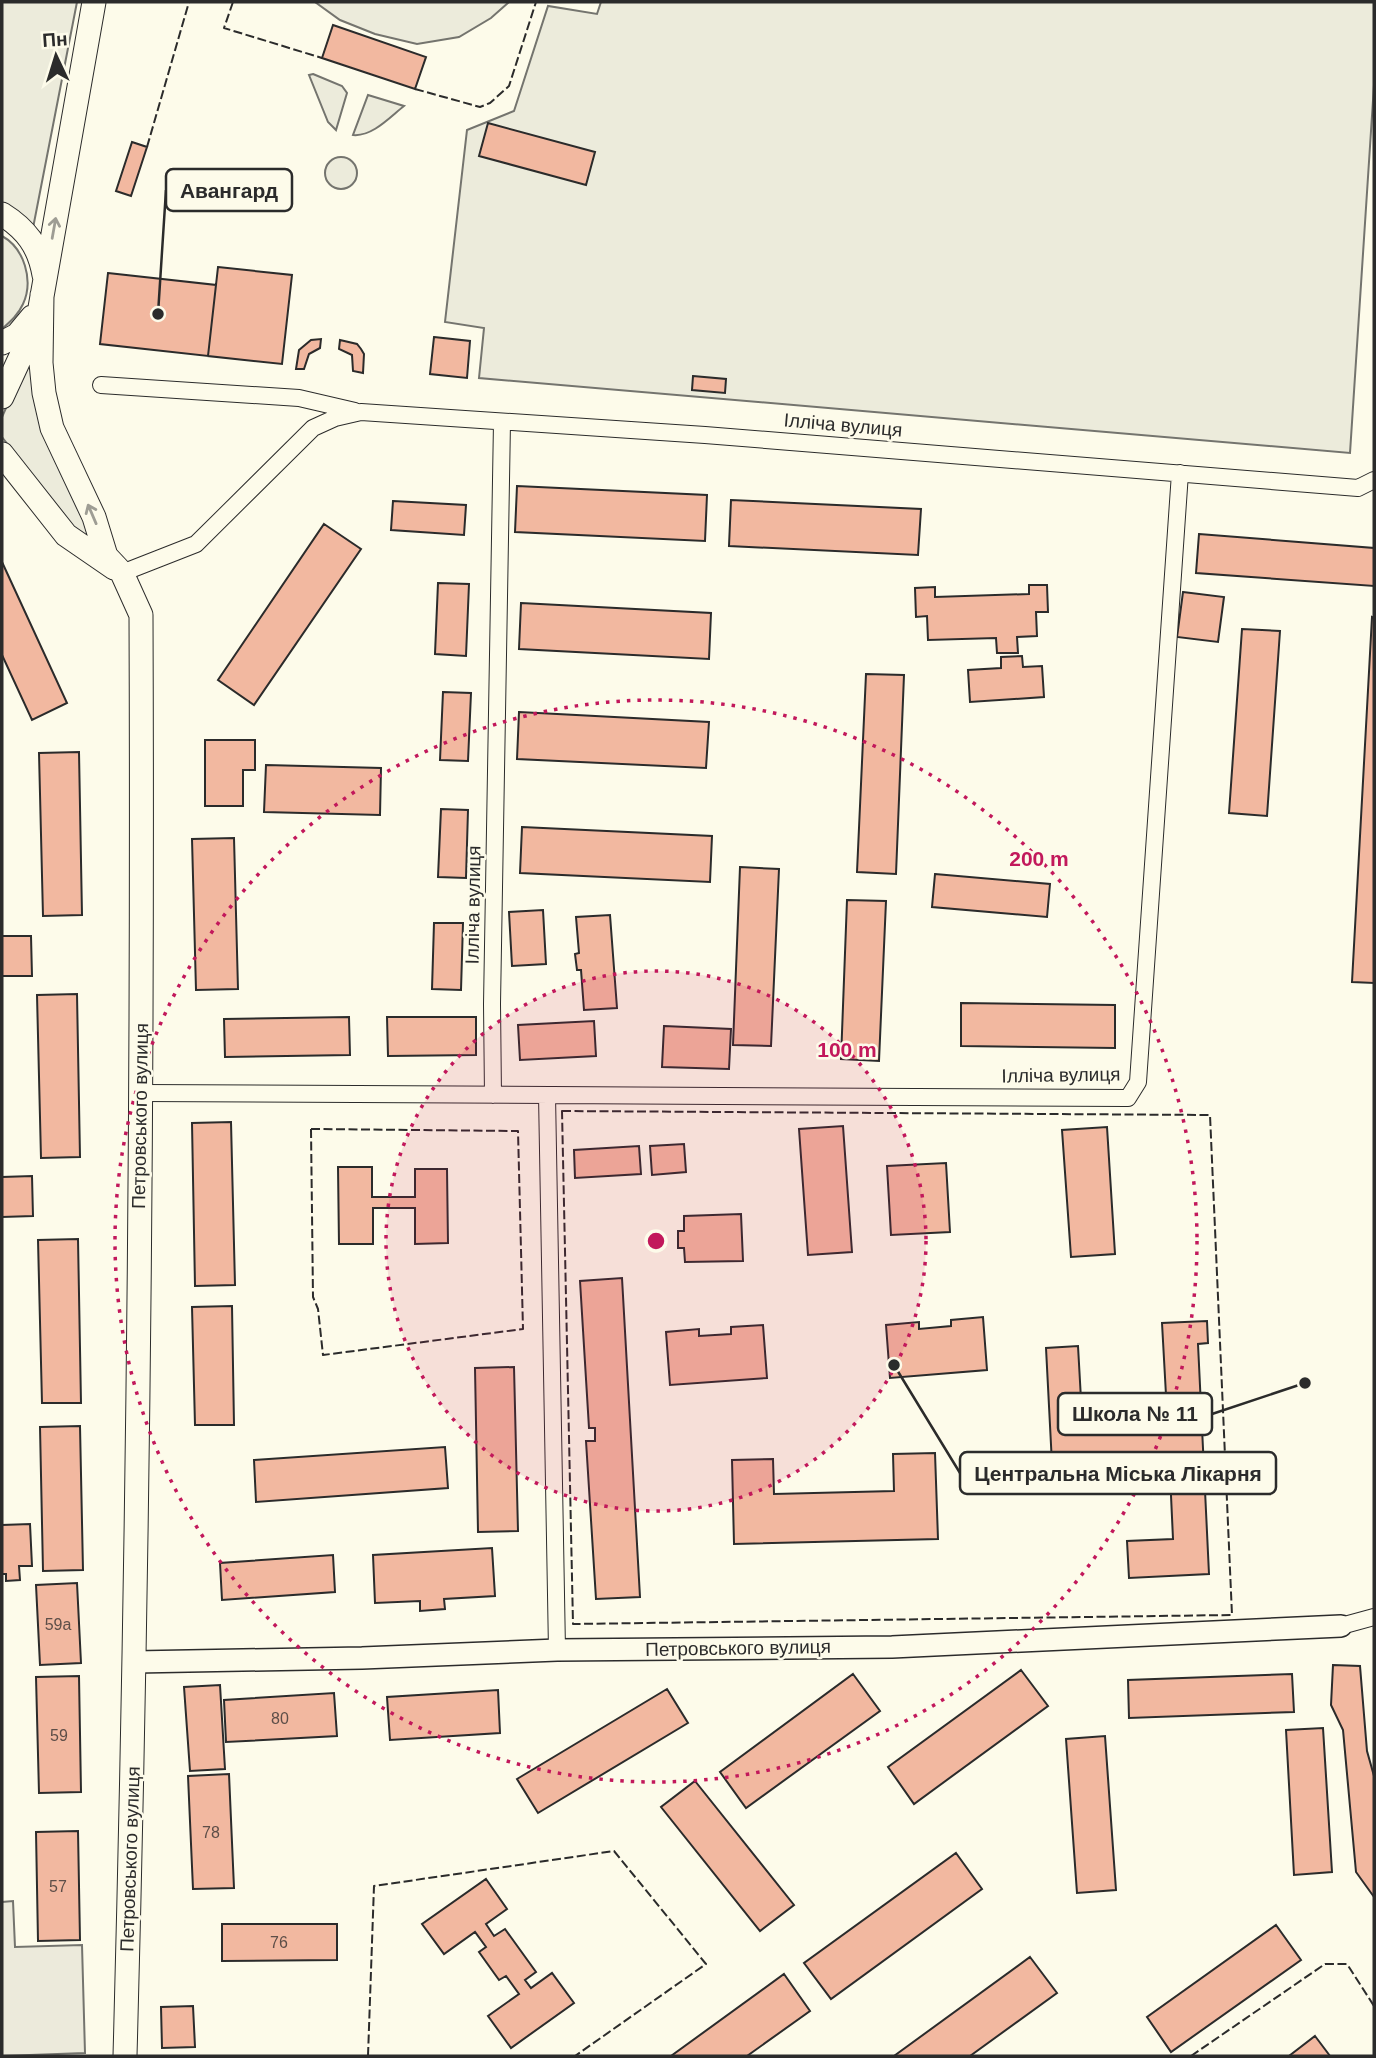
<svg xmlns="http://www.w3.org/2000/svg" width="1376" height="2058" viewBox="0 0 1376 2058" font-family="Arial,sans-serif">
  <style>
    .green { fill: #ecebdb; stroke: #74746e; stroke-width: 2 }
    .parking { fill: #eceadb; stroke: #74746e; stroke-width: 2 }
    .building { fill: #f2b8a0; stroke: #2b2b2b; stroke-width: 2 }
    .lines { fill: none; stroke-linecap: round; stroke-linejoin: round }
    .minor-casing { stroke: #2b2b2b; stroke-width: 18 }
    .tertiary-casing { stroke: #2b2b2b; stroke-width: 24 }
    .secondary-casing { stroke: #2b2b2b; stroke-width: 25 }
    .minor { stroke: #fdfbea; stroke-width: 16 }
    .tertiary { stroke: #fdfbea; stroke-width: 21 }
    .secondary { stroke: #fdfbea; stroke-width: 23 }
    .fence { stroke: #2b2b2b; stroke-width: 2; stroke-dasharray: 9 3.5; stroke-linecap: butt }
    .oneway { stroke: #9e9d94 }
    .ring { fill: none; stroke: #c2185b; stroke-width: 3.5; stroke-dasharray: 3.5 7 }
    .labels { text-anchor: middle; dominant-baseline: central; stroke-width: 5; stroke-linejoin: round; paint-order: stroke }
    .number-label { font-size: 16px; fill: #5d4e48 }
    .street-label { font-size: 19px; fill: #2b2b2b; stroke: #fdfbea }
    .centre { fill: #c2185b; stroke: #fdfbea; stroke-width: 3.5 }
    .ring-label { font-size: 21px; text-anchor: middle; font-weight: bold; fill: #c2185b; stroke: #fdfbea; stroke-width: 5; stroke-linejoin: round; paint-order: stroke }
    .leader { fill: none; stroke: #2b2b2b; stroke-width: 2.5 }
    .callout-dot { fill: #2b2b2b; stroke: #fdfbea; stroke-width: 2.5 }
    .callout { fill: #fdfbea; stroke: #2b2b2b; stroke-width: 2.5 }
    .callout-label { font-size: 21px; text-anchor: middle; font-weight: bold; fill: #2b2b2b }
  </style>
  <rect width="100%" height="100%" fill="#fdfbea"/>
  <path class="green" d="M2,2H77L33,228L2,206Z
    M315,2H509L491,18L459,37L417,44L375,34L340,20Z
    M601,2H1374V85L1350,453L479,378L484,328L445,322L467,130L514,111L548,6L597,14Z
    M313,74L342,86L347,93L336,130L328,122L309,75Z
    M368,95L404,106C390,117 372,137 353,135Z
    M325 173a16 16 0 1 1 32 0a16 16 0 1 1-32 0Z
    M2,236C24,248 34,280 23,304C18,315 11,321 2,329Z
    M33,347L99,563L2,437V417Z"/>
  <path class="parking" d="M13,1901L15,1947L82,1945L85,2053L2,2056V1902Z"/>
  <path class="building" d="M333,25L426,57L415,89L322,58Z
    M488,123L595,152L586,185L479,156Z
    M132,142L147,147L131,196L116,191Z
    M218,267L292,275L282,364L208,356Z
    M108,273L216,285L208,356L100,344Z
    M434,337L470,341L467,378L430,374Z
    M321,339L320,348L309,354L304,369H296L299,350L311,340Z
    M340,340L357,344L361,349L364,354L363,373L353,371L352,355L339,349Z
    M693,376L726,379L725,393L692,390Z
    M517,486L707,495L705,541L515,532Z
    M731,500L921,509L918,555L729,546Z
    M393,501L466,505L464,535L391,530Z
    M324,524L361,549L254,705L218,680Z
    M1199,534L1374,548V586L1196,573Z
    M2,562L67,703L32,720L2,655Z
    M438,583L469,584L466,656L435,654Z
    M1029,585H1047L1048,612H1036L1037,636L1017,637L1018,653H997L996,638L928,640L927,616L916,617L915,588L935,587V597L1029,594Z
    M1183,592L1224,597L1218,642L1177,637Z
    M521,603L711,613L709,659L519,649Z
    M1372,617L1374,618V983L1352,982Z
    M1242,629L1280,631L1267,816L1229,813Z
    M1022,656L1023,667L1042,666L1044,697L970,702L968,670L1001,668V657Z
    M866,674L904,675L896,874L857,872Z
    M443,692L471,693L468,761L440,760Z
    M519,712L709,722L706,768L517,759Z
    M205,740H255V770H243V806H205Z
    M79,752L82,915L43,916L39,753Z
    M266,765L381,768L380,815L264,812Z
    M441,809L468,810L466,878L438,877Z
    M522,827L712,836L710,882L520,873Z
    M234,838L238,989L196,990L192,839Z
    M740,867L779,869L771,1046L733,1045Z
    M935,874L1050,884L1047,917L932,907Z
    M847,900L886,901L879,1061L841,1059Z
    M543,910L546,964L512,966L509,912Z
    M610,915L617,1008L584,1010L581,970H577L575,954L579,953L576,917Z
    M434,923H463L461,990L432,989Z
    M2,936H31L32,976H2Z
    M77,994L80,1157L41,1158L37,995Z
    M961,1003L1115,1005V1048L961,1046Z
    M349,1017L350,1055L225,1057L224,1019Z
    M387,1017H476V1055L388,1056Z
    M594,1021L596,1056L520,1060L518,1025Z
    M664,1026L731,1029L729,1069L662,1067Z
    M231,1122L235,1285L195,1286L192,1123Z
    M843,1126L852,1252L808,1255L799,1129Z
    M1107,1127L1115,1254L1071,1257L1062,1130Z
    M684,1144L686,1172L652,1175L650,1146Z
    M639,1146L641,1174L575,1178L574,1150Z
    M946,1163L950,1232L891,1235L887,1166Z
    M338,1167H372V1197H415V1169H447L448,1243L415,1244V1208H373V1244H339Z
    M32,1176L33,1216L2,1217V1177Z
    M741,1214L743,1261L685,1262L684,1248H678V1231H684V1216Z
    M78,1239L81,1403H42L38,1240Z
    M622,1278L640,1597L596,1599L586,1441H595V1428H589L580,1281Z
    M232,1306L234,1425H195L192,1307Z
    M983,1317L987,1370L890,1378L886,1325L919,1322V1329L951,1326V1320Z
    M1207,1321L1208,1343L1198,1344L1209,1574L1129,1578L1127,1541L1173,1539L1169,1452L1084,1456L1085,1463L1052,1464L1046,1348L1078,1346L1082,1417L1167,1413L1162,1323Z
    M763,1325L767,1378L670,1385L666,1332L699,1329V1336L731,1334V1327Z
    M514,1367L518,1531L478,1532L475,1368Z
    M80,1426L83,1570L43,1571L40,1427Z
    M445,1447L448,1488L256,1502L254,1460Z
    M935,1453L938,1539L734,1544L732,1460L773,1459L774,1494L894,1491L893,1454Z
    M30,1524L32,1566H19L20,1580L6,1581V1574H2V1525Z
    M492,1548L495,1596L444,1599L445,1609L420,1611V1601L375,1603L373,1555Z
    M333,1555L335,1592L222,1600L220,1563Z
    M77,1583L81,1663L40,1665L36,1585Z
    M1333,1665L1360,1666L1367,1751L1374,1776V1897L1356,1872L1343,1730L1331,1705Z
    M1021,1670L1048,1706L914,1804L888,1767Z
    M853,1674L880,1711L746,1808L720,1772Z
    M1292,1674L1294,1712L1129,1718L1128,1680Z
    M79,1676L81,1792L39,1793L36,1677Z
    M220,1685L225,1769L190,1771L184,1687Z
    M667,1689L688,1723L538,1813L517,1779Z
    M498,1690L500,1733L390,1740L387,1697Z
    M334,1693L337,1736L226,1742L224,1700Z
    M1323,1728L1332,1872L1294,1875L1286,1730Z
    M1105,1736L1116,1890L1077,1893L1066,1739Z
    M229,1774L234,1888L193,1889L188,1776Z
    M695,1781L794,1905L760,1931L661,1807Z
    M78,1831L80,1940L38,1941L36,1832Z
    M956,1853L982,1889L831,1999L804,1963Z
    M486,1879L507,1909L486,1924L494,1936L505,1929L536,1972L525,1980L531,1988L552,1973L574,2003L511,2048L488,2016L519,1994L506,1976L499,1980L479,1952L486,1947L475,1932L444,1954L422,1924Z
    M222,1924H337V1960L222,1961Z
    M1276,1925L1301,1960L1171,2052L1147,2017Z
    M1030,1957L1057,1993L970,2056H894Z
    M784,1974L810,2011L747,2056H671Z
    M193,2006L195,2047L162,2048L161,2007Z
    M1315,2036L1330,2056H1289Z"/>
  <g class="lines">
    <g class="minor-casing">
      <path id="minor" d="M101,385L299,398L355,411
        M122,573L196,544L313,428L335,418L361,412L705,435L1358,488L1374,480
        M141,1093L1128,1098L1138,1082L1180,473
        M493,1095L492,1004L502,422
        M547,1095L557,1650
        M1341,1626L1374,1617"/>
    </g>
    <g class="tertiary-casing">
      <path id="tertiary" d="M135,1662L362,1658L557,1650L892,1647L1341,1626"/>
    </g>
    <g class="secondary-casing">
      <path id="secondary" d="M2,214C26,229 39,246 44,275
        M42,295L41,363L44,393L52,428L94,517L106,556L122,573L141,615C143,1095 138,1576 125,2056
        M2,343L17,335L32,317
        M2,397L38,319L94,2
        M2,454L66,535L114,568"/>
    </g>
    <use href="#minor" class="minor"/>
    <use href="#tertiary" class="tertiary"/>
    <use href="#secondary" class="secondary"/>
    <path class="fence" d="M233,2L224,28L322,58
      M415,89L480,107L490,103L509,86L536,2
      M147,147L189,2
      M562,1111L1210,1115L1232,1615L573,1624Z
      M311,1129L518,1131L523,1329L323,1355L318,1309L313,1297Z
      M368,2056L374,1886L614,1851L706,1964L575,2056
      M1191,2056L1325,1964H1347L1374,2006"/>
  </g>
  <defs><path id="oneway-shaft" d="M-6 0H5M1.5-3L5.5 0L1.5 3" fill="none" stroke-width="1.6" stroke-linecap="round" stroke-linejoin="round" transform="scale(1.75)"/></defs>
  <g class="oneway">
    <use href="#oneway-shaft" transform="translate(54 228) rotate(-80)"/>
    <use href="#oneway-shaft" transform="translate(92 514) rotate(-113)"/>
  </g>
  <circle cx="656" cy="1241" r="270" fill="#c2185b" fill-opacity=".12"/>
  <g class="ring">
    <circle cx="656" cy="1241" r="270"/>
    <circle cx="656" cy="1241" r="541"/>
  </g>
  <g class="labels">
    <g class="number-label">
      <text x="58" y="1624">59а</text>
      <text x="280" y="1718">80</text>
      <text x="59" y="1735">59</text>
      <text x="211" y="1832">78</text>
      <text x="58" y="1886">57</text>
      <text x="279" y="1942">76</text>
    </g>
    <g class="street-label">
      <text transform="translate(843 425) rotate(5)">Ілліча вулиця</text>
      <text transform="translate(473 905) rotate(-89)">Ілліча вулиця</text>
      <text transform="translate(1061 1075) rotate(-1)">Ілліча вулиця</text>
      <text transform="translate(140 1116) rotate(-89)">Петровського вулиця</text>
      <text transform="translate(738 1648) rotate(-1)">Петровського вулиця</text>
      <text transform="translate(130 1859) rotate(-88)">Петровського вулиця</text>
    </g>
  </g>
  <circle cx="656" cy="1241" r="10" class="centre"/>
  <g class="ring-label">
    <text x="1039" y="866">200 m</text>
    <text x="847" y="1057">100 m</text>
  </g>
  <path class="leader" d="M158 314L166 190M1305 1383L1212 1414M894 1365L960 1473"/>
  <g class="callout-dot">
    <circle cx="158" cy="314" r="7"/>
    <circle cx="1305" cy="1383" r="7"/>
    <circle cx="894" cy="1365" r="7"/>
  </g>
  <g class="callout">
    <rect x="166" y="169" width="126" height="42" rx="7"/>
    <rect x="1058" y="1393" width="154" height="42" rx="7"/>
    <rect x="960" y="1452" width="316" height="42" rx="7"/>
  </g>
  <g class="callout-label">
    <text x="229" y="198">Авангард</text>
    <text x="1135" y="1421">Школа № 11</text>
    <text x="1118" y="1481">Центральна Міська Лікарня</text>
  </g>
  <rect width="1376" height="2058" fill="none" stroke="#2b2b2b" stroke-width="7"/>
  <g transform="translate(56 56) rotate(356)" stroke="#fdfbea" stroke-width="5" paint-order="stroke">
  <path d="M0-5L12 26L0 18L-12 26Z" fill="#2b2b2b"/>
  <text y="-10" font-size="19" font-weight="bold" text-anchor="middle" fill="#2b2b2b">Пн</text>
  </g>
</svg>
